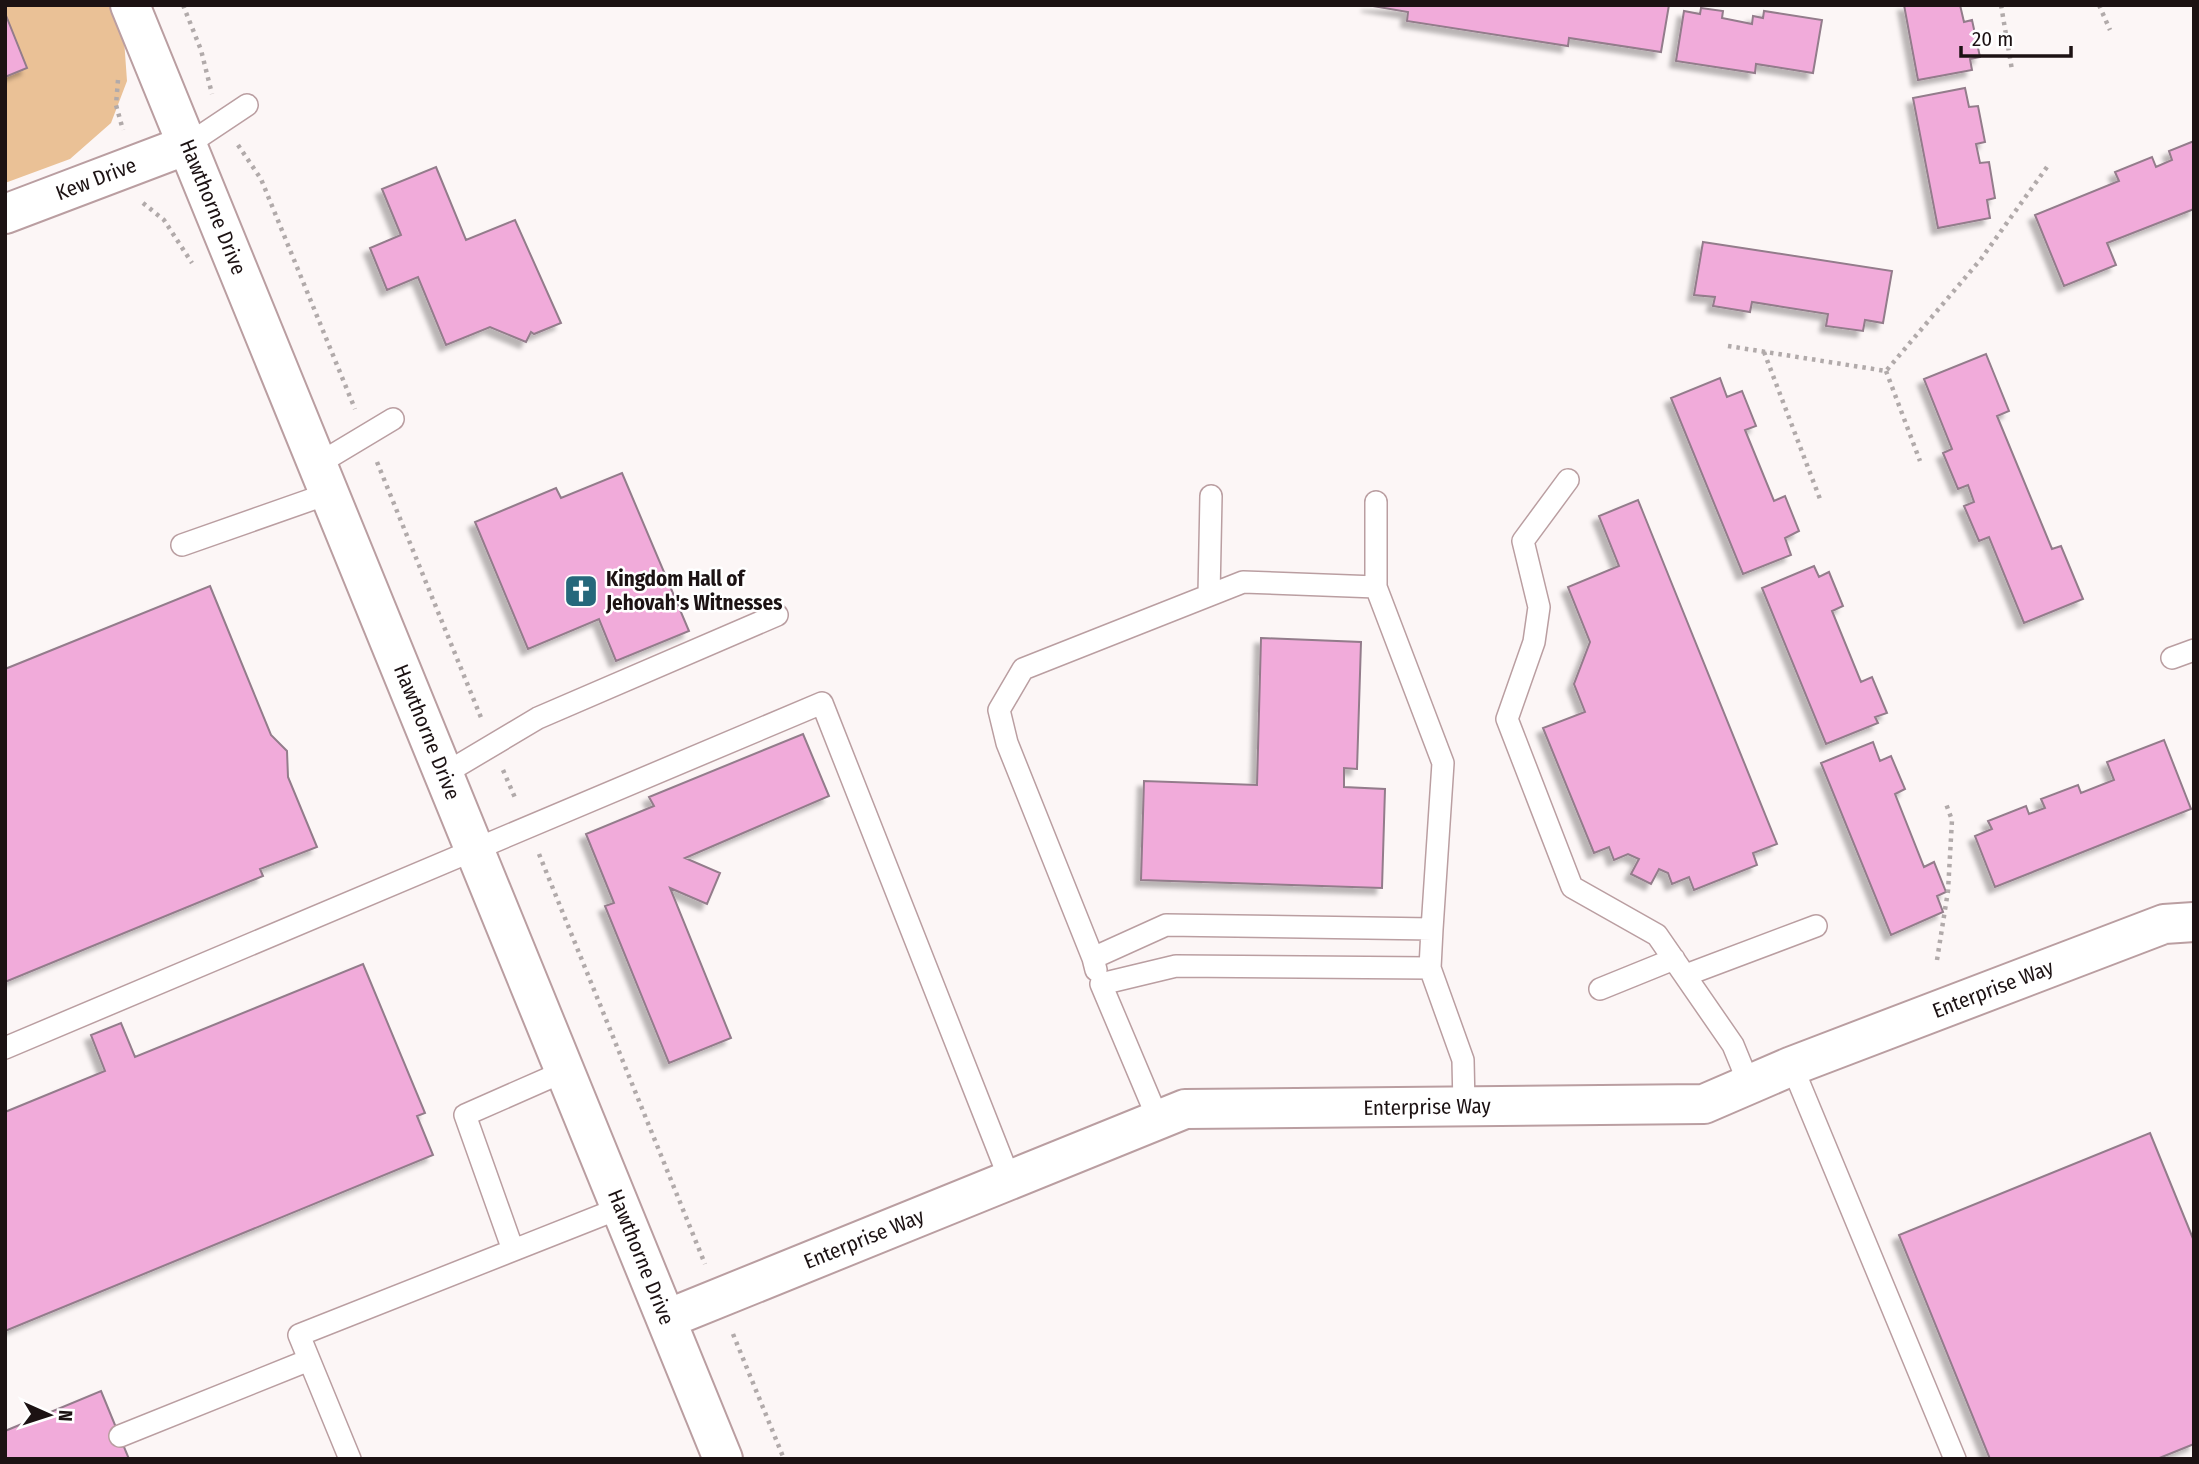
<svg xmlns="http://www.w3.org/2000/svg" width="2199" height="1464" viewBox="0 0 2199 1464" font-family="'Fira Sans Condensed',sans-serif">
  <style>
    .green { fill: #eac196 }
    .building { fill: #f1abda; stroke: #937c8b; stroke-width: 2; filter: url(#shadow) }
    .lines { fill: none; stroke-linecap: round; stroke-linejoin: round }
    .lane-casing { stroke: #ba9ea1; stroke-width: 24 }
    .street-casing { stroke: #ba9ea1; stroke-width: 42 }
    .path { stroke: #b1aaaa; stroke-width: 4.5; stroke-dasharray: 3.5 5; stroke-linecap: butt }
    .lane { stroke: #fff; stroke-width: 21 }
    .street { stroke: #fff; stroke-width: 38 }
    .labels { text-anchor: middle; dominant-baseline: central; stroke-width: 5; stroke-linejoin: round; paint-order: stroke }
    .street-label { font-size: 21px; fill: #1c1213; stroke: #fff }
    .poi-label { font-size: 21px; font-weight: bold; fill: #1c1213; stroke: #fff; text-anchor: start }
  </style>
  <defs>
    <filter id="shadow"><feDropShadow dx="-6" dy="6" stdDeviation="2" flood-color="#0004"/></filter>
  </defs>
  <rect width="100%" height="100%" fill="#fcf6f6"/>
  <path class="green" d="M5,5H111L124,39L127,81L111,123L70,159L5,183V77L27,68L5,13Z"/>
  <path class="building" d="M1367,5H1669L1661,52L1569,38L1568,46L1407,21L1408,12Z
    M1904,5H1960L1964,22L1972,20L1980,57L1970,59L1972,70L1918,80Z
    M1701,8L1723,11L1722,18L1752,24L1753,16L1763,18L1764,11L1822,20L1813,73L1756,64L1755,73L1676,61L1684,11L1700,14Z
    M5,13L27,68L5,77Z
    M1965,88L1969,107L1978,106L1985,142L1976,144L1980,163L1989,162L1995,198L1987,200L1990,218L1938,228L1913,98Z
    M2194,141V209L2107,243L2116,265L2064,286L2035,215L2119,181L2115,172L2152,157L2156,167L2172,160L2169,151Z
    M436,167L466,240L515,220L561,323L534,334L531,332L526,342L490,327L446,345L418,277L387,290L370,248L401,235L382,189Z
    M1703,242L1892,271L1883,323L1865,320L1863,331L1826,326L1828,314L1752,302L1750,312L1713,306L1715,297L1694,295Z
    M1986,354L2009,411L1997,416L2052,549L2061,546L2083,599L2024,623L1989,537L1979,541L1964,506L1974,502L1968,485L1958,489L1943,453L1952,449L1924,379Z
    M1720,378L1727,397L1742,391L1756,426L1745,430L1774,501L1785,496L1799,531L1785,538L1791,555L1743,574L1671,398Z
    M622,473L689,631L616,661L599,619L528,649L475,522L556,488L561,498Z
    M1638,500L1777,844L1753,853L1757,865L1694,890L1689,877L1672,884L1668,873L1659,869L1651,884L1631,874L1639,859L1628,854L1614,860L1609,847L1594,853L1543,728L1585,712L1574,684L1590,642L1568,587L1619,566L1599,516Z
    M1814,566L1819,577L1829,572L1843,606L1832,611L1861,682L1872,677L1887,713L1875,717L1878,723L1826,744L1762,588Z
    M210,586L271,735L287,751L288,777L317,847L260,869L263,876L5,982V669Z
    M1261,638L1361,642L1357,769L1344,768V787L1385,789L1382,888L1141,880L1144,781L1257,785Z
    M803,734L829,796L685,858L720,873L707,904L670,888L731,1038L669,1063L605,906L614,903L586,834L654,806L649,797Z
    M2164,740L2191,809L1995,887L1975,836L1992,829L1988,821L2026,806L2029,814L2045,808L2041,799L2078,785L2081,793L2114,780L2107,762Z
    M1873,742L1880,761L1891,756L1905,789L1895,794L1924,867L1934,862L1946,892L1937,896L1943,912L1891,935L1821,763Z
    M363,964L425,1113L417,1116L433,1155L5,1331V1112L105,1071L91,1035L121,1023L135,1057Z
    M2150,1133L2194,1241V1444L2157,1459H1990L1899,1235Z
    M101,1391L129,1459H5V1431Z"/>
  <g class="lines">
    <g class="lane-casing">
      <path id="lane" d="M187,145L247,105
        M318,464L393,419
        M1568,480L1523,541L1539,607L1534,642L1507,719L1572,887L1657,935L1733,1045L1749,1084
        M182,545L330,493
        M1376,587V502
        M1209,595L1211,496
        M2172,658L2194,650
        M444,774L538,718L777,615
        M1093,958L1007,743L999,710L1023,669L1243,582L1376,587L1443,763L1432,929
        M1096,970L1093,958L1166,925L1432,929L1430,968
        M1686,975L1816,926
        M1600,989L1674,959
        M5,1048L822,703L1010,1180
        M1792,1066L1955,1459
        M1158,1119L1101,984L1176,966L1430,968L1463,1060L1464,1106
        M513,1250L465,1115L565,1071
        M120,1436L309,1360
        M350,1459L299,1335L620,1208"/>
    </g>
    <g class="street-casing">
      <path id="street" d="M130,5L723,1459
        M5,214L187,145
        M667,1319L1185,1109L1704,1104L1792,1066L2164,924L2194,922"/>
    </g>
    <path class="path" d="M183,5L201,50L212,94
      M2001,5L2012,70
      M2099,5L2110,30
      M118,80L116,105L123,130
      M238,145L261,179L355,409
      M143,203L164,220L192,263
      M1728,346L1886,371L1981,259L2047,167
      M1764,352L1820,499
      M1886,371L1920,461
      M377,462L482,720
      M503,770L516,800
      M539,854L705,1264
      M1937,960L1948,891L1952,820L1945,801
      M733,1334L784,1459"/>
    <use href="#lane" class="lane"/>
    <use href="#street" class="street"/>
  </g>
  <defs>
    <g id="church-square" transform="scale(1.75)"><rect x="-9" y="-9" width="18" height="18" rx="4" fill="#26687b" stroke="#fff"/><path d="M-1.2-6h2.4v3.5h3.3v2.4h-3.3V6h-2.4V-.1h-3.3v-2.4h3.3Z" fill="#fff"/></g>
  </defs>
  <g fill-rule="evenodd">
    <use href="#church-square" x="581" y="591"/>
  </g>
  <g class="labels">
    <g class="street-label">
      <text transform="translate(96 179) rotate(-21)">Kew Drive</text>
      <text transform="translate(213 207) rotate(68)">Hawthorne Drive</text>
      <text transform="translate(427 732) rotate(68)">Hawthorne Drive</text>
      <text transform="translate(1993 989) rotate(-21)">Enterprise Way</text>
      <text transform="translate(1427 1107) rotate(-1)">Enterprise Way</text>
      <text transform="translate(864 1239) rotate(-22)">Enterprise Way</text>
      <text transform="translate(641 1257) rotate(68)">Hawthorne Drive</text>
    </g>
    <g class="poi-label">
      <text x="606" y="579">Kingdom Hall of<tspan x="606" dy="24">Jehovah's Witnesses</tspan></text>
    </g>
  </g>
  <rect width="2199" height="1464" fill="none" stroke="#1c1213" stroke-width="14"/>
  <g transform="translate(49 1415) rotate(93)" stroke="#ffffff" stroke-width="5" paint-order="stroke">
  <path d="M0-5L12 26L0 18L-12 26Z" fill="#1c1213"/>
  <text y="-10" font-size="19" font-weight="bold" text-anchor="middle" fill="#1c1213">N</text>
  </g>
  <path d="M1961 46v10h110v-10" fill="none" stroke="#1c1213" stroke-width="3.5"/>
  <text x="1972" y="46" font-size="21" fill="#1c1213" stroke="#ffffff" stroke-width="5" paint-order="stroke">20 m</text>
</svg>
